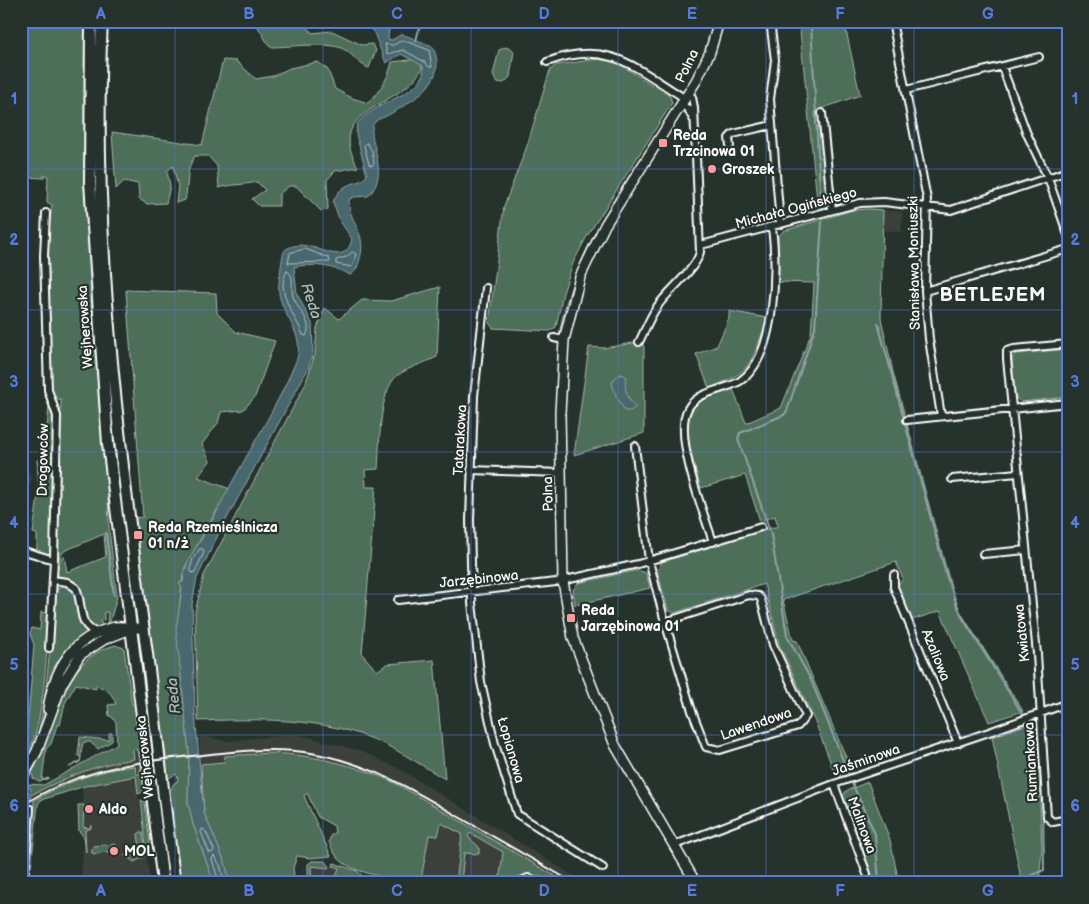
<svg xmlns="http://www.w3.org/2000/svg" width="1089" height="904" viewBox="0 0 1089 904" font-family="'Balsamiq Sans',sans-serif">
  <style>
    .built { fill: #3b403a }
    .green { fill: #4d6e58; stroke: #a6b6ac }
    .water { fill: #48676e; stroke: #91a4a8 }
    .lines { fill: none; stroke-linecap: round; stroke-linejoin: round }
    .shore { stroke: #b6c2c5; stroke-width: 1 }
    .stream { stroke: #91a4a8; stroke-width: 2 }
    .street-casing { stroke: #fff; stroke-width: 10 }
    .secondary-casing { stroke: #fff; stroke-width: 12 }
    .primary-casing { stroke: #fff; stroke-width: 14 }
    .street { stroke: #26332d; stroke-width: 6 }
    .secondary { stroke: #26332d; stroke-width: 9 }
    .primary { stroke: #26332d; stroke-width: 10 }
    .rail { stroke: #fff; stroke-width: 2 }
    .grid { fill: none; stroke: #567ae2; stroke-width: 1; stroke-opacity: 0.55 }
    .poi-dot { fill: #ff9aa2; stroke: #26332d; stroke-width: 2 }
    .labels { text-anchor: middle; dominant-baseline: central; stroke-width: 4.5; stroke-linejoin: round; paint-order: stroke }
    .street-label { font-size: 14px; fill: #fff; stroke: #26332d }
    .poi-label { font-size: 14px; font-weight: bold; fill: #fff; stroke: #26332d; text-anchor: start }
    .water-label { font-size: 15px; font-style: italic; fill: #adbbbe; stroke: #26332d }
    .district-label { font-size: 19px; font-weight: bold; letter-spacing: 1px; fill: #fff; stroke: #26332d }
    .neatline { fill: none; stroke: #567ae2; stroke-width: 2 }
    .grid-label { font-size: 16px; text-anchor: middle; font-weight: bold; fill: #567ae2 }
  </style>
  <rect width="100%" height="100%" fill="#26332d"/>
  <filter id="ink" filterUnits="userSpaceOnUse"><feTurbulence type="fractalNoise" baseFrequency=".02" numOctaves="2"/><feDisplacementMap in="SourceGraphic" scale="10" xChannelSelector="R" yChannelSelector="G"/><feConvolveMatrix kernelMatrix="1 2 1 2 8 2 1 2 1" color-interpolation-filters="sRGB"/></filter>
  <g filter="url(#ink)">
    <path class="built" d="M883,210L902,212L901,232L882,230Z
      M21,467L26,468L32,478L27,491L21,534Z
      M21,634L29,641L24,690L21,692Z
      M297,734L361,751L398,768L585,883H563L509,852L502,883H421L433,811L225,762L201,764L199,736L227,741Z
      M140,744L168,746L170,769L136,776L150,883H81L84,836L82,787L50,796L21,812V794L43,787Z
      M311,862L323,863L339,868L334,883H309Z"/>
    <path class="green" d="M21,21H85C81,179 92,337 108,494L109,529L117,596L109,625H107L108,612H104V620L100,621L103,626L93,629L83,616L79,588L72,580L59,576L56,571L61,558L64,556L67,572L106,557L104,534L64,551L56,563L61,399H57L56,406L51,396L49,374L50,319L48,307L47,243L52,205L47,202L48,176L44,175V178L21,177Z
      M95,21H98L111,398L135,604H132L111,430L95,202Z
      M303,21L312,33L332,31L362,45L372,44L376,50L369,68C357,64 352,52 341,48C328,42 287,47 270,47L255,22Z
      M799,21H844L860,95L815,111L816,125L820,129L827,200L823,208L818,210Z
      M506,47L514,51L510,77L504,83L496,82L493,75L499,50Z
      M418,59L421,62L422,69C419,73 416,78 413,81C385,109 327,114 358,167L335,171L327,180L328,209L321,211L296,186H289L279,194V206H259L252,199L265,190L257,182C244,185 232,184 219,188L217,166L208,156H195C185,169 189,185 185,200L176,203L178,186L173,166L167,171L170,186L166,203L147,204L139,199L138,184L124,181L116,189L112,132L202,145L223,60L236,61L256,79L273,76L290,68L318,62L328,70L335,89L352,98L368,103C381,90 388,79 392,62Z
      M599,59L619,64L670,96L672,103L586,238L573,263L563,293L556,327L550,331L493,328L489,323L504,206L527,146L550,70L556,65Z
      M671,112L673,113L575,283L562,331L559,335C573,249 626,183 671,112Z
      M868,209L883,210L881,318L893,372L943,557L956,605L1023,711L989,722L940,611L912,620L897,586L903,579L896,562L783,600L793,640L797,641L853,774L833,781L841,776L835,774L816,724L779,644L764,584L674,613L668,610L657,570L662,562L778,526L775,516L760,521L745,475L701,488C695,469 678,419 697,403C704,397 725,392 733,389L746,423L781,408L811,334L814,283L778,282V237L783,231L853,210Z
      M440,287L437,357C424,363 408,368 398,375C378,390 380,446 378,469L365,470L366,487H376L362,654L377,671L387,664L434,660L445,779C419,764 393,746 365,736C313,717 251,719 198,721L195,612L204,575L305,385L315,354L317,328L325,308L339,319L362,300L391,301Z
      M126,290L216,293L217,313L236,332L275,341L255,397L243,410L221,412L218,423L202,444L210,461L198,477L230,489C213,515 199,542 184,569L186,573L183,574L177,629L189,752L188,802L193,824L214,883H181L170,802V791L174,783L177,782L178,777L175,774L167,780L138,555H140L135,518L143,517Z
      M729,311L767,318L766,324C749,366 753,371 709,388L696,354L717,346L729,318Z
      M633,343L644,346V433L574,455L589,347L604,348Z
      M1068,349V397L1021,402L1015,397L1012,359L1015,354Z
      M46,397L54,412L52,552L47,555L37,552V534L33,533L39,489L37,460H44L49,407Z
      M638,570L646,573L650,588L575,605L573,590L578,583Z
      M65,585L73,589L78,619L88,633C45,661 52,691 39,735C36,743 33,753 27,759L25,757C43,747 47,670 50,648H53L56,594L59,586Z
      M41,612L49,613C48,638 43,742 25,755L34,645L30,634L32,628L40,630Z
      M138,643L150,740L154,752L167,867L164,865Z
      M115,645L124,648L132,704L134,705C141,733 143,763 143,792L138,794L136,776L85,786L41,800L38,804L31,867H28L31,806L35,804L33,801C63,783 101,769 135,766L136,774H140V758L136,749L133,750L134,759C97,764 64,778 31,795L30,798L26,796L31,790L27,784L44,785L117,744L116,722L112,717L109,716L108,705L116,704C112,694 108,688 96,686V689L76,684L65,703L60,725H57L51,744L46,749L42,780L49,778L40,782L33,778L32,773C57,729 58,660 115,645Z
      M1031,723L1037,729L1042,848L1039,883H1022L992,737Z
      M109,733H112V741L98,749L90,742H84C80,749 82,755 80,762L69,767L80,761L81,757L78,756L80,737L109,740Z
      M270,753C315,755 356,765 395,783L567,883L518,879L514,883H499L503,852L470,833L468,837L479,847V854L464,853L461,883H456L462,834L441,823L438,836L429,835L421,880L442,883C417,883 356,877 339,859C334,854 332,848 329,842L331,835L335,833L334,826L318,817L307,793L304,796L331,856L310,858L297,856L293,868L295,883H230L225,863L204,813L201,764L224,762L225,756Z
      M868,782L890,840L899,883H875L843,797L846,791Z
      M141,800L145,802L150,845L147,854Z
      M78,805H84L83,827L90,828L91,825V828L85,831L86,852L84,837L79,831Z
      M141,832H143L146,856L134,862L124,855L128,854V851L140,850L138,834Z
      M116,844L112,851L94,854L91,852L93,846Z
      M312,861H324L329,865L328,868L311,866L312,883H308V864Z
      M334,863L357,871L364,877V883H334L339,868L333,866Z"/>
    <path class="water" d="M367,21H383L389,27L388,39L392,40L402,34L432,46C450,79 415,100 390,114C386,117 379,118 376,121C361,132 394,172 368,196L353,197L349,200C349,226 369,232 359,262C357,268 356,272 350,275C338,266 308,263 294,267L297,294L312,323L313,351L309,367L218,535L197,578L192,604L195,714L204,813L225,863L230,883H214L193,824L188,802L189,752L176,629L182,588L179,583L183,582C184,558 202,542 213,519C239,465 274,415 297,359C304,335 286,320 280,298C277,287 280,278 281,267C282,263 282,256 284,252C286,248 290,247 294,246C315,240 345,271 352,239L340,221L333,202C343,178 358,188 367,175L356,134L357,124C372,103 413,97 423,76V66L401,54L386,63L372,28Z
      M622,374L627,377C622,387 628,400 636,407L630,411H625L616,396L612,383L617,376Z"/>
    <g class="lines">
      <path class="shore" d="M403,40L429,50L432,67H429L425,62L403,50L387,54L385,44L393,45Z
        M367,143L372,151L374,163L372,166L369,164L364,146Z
        M305,249L329,258L330,262L288,263L290,253Z
        M353,252L356,254L352,267L336,264V260L346,257Z
        M287,271C296,275 290,288 293,296C297,309 314,322 306,336L303,335C296,316 274,291 287,271Z
        M200,549H203L204,552L195,572L192,573L190,569L193,559Z
        M203,829L206,832L214,850L212,853L209,852L201,832Z
        M219,883L212,859L214,856L220,865L225,883"/>
      <path class="stream" d="M811,24L821,208
        M416,41L421,21
        M822,222L815,328L787,411L784,415L740,433L738,439L771,534L787,636L811,680L849,775
        M878,323L947,578L962,617L1023,715
        M106,533L114,595
        M1029,725L1041,741
        M851,781L875,834L879,883
        M1025,883V878L1044,870L1043,808"/>
      <g class="street-casing">
        <path id="street" d="M770,21L775,60L770,99L780,224
          M892,21L927,199L925,291L929,339L941,416
          M547,62C610,39 635,68 686,99
          M1002,67L1027,134L1048,178L1068,235
          M906,90L1039,57
          M682,105L688,109L693,119
          M822,113L832,210
          M730,146L729,138L733,134L772,125
          M46,213L44,256L48,390L57,416L54,560
          M701,245L860,203L884,202L951,210L1068,171
          M486,288L474,396L470,520L472,603L481,682L495,744L517,814L603,868
          M925,291L1068,249
          M554,338L564,340
          M639,342C645,330 650,317 657,307C668,290 696,270 700,252L694,108L692,97L688,95
          M1068,344L1014,349L1007,351V359L1037,654L1047,817L1053,822L1068,819
          M1064,404L1068,434
          M907,420L1068,403
          M635,446L649,561L665,622
          M471,470L561,473
          M952,479L1018,473
          M713,542C703,511 676,442 686,413C694,390 722,392 740,381C777,357 777,267 772,227
          M21,550L54,560L49,648
          M983,554L1026,550
          M894,575V587L958,743
          M53,580L67,582L76,588C84,605 76,626 98,633
          M749,595L758,596L761,599L773,645L806,716L798,726L720,750L706,747L692,711L665,622Z
          M398,600L556,582L638,564L761,527
          M834,784L867,874
          M675,845L834,784L992,731L1068,703
          M24,883L30,809
          M517,883L528,878L544,883"/>
      </g>
      <g class="secondary-casing">
        <path id="secondary" d="M48,709C54,669 73,636 115,627C124,626 134,629 143,628
          M21,780L37,751L62,684L80,655L105,639L131,629
          M696,883L615,745L573,638L563,581L560,413L564,340L580,277L605,225L696,81L710,52L719,21"/>
      </g>
      <g class="primary-casing">
        <path id="primary" d="M91,21L90,182L108,444L163,883
          M102,21C91,233 119,445 147,654C157,730 164,807 175,883"/>
      </g>
      <use href="#street" class="street"/>
      <use href="#secondary" class="secondary"/>
      <use href="#primary" class="primary"/>
      <path class="rail" d="M21,806C71,773 124,763 183,757C225,753 268,746 311,753C366,762 412,789 459,817C498,839 536,861 574,883"/>
    </g>
  </g>
  <path class="grid" d="M175,21V883M323,21V883M471,21V883M618,21V883M766,21V883M914,21V883M21,169H1068M21,310H1068M21,452H1068M21,594H1068M21,735H1068"/>
  <g class="poi-dot">
    <rect x="658" y="138" width="10" height="10" rx="2.5"/>
    <circle cx="712" cy="169" r="5"/>
    <rect x="133" y="530" width="10" height="10" rx="2.5"/>
    <rect x="566" y="613" width="10" height="10" rx="2.5"/>
    <circle cx="89" cy="809" r="5"/>
    <circle cx="114" cy="851" r="5"/>
  </g>
  <g class="labels">
    <g class="street-label">
      <text transform="translate(687 66) rotate(-64)">Polna</text>
      <text transform="translate(796 208) rotate(-15)">Michała Ogińskiego</text>
      <text transform="translate(914 263) rotate(-91)">Stanisława Moniuszki</text>
      <text transform="translate(85 327) rotate(-94)">Wejherowska</text>
      <text transform="translate(460 440) rotate(-87)">Tatarakowa</text>
      <text transform="translate(43 460) rotate(-89)">Drogowców</text>
      <text transform="translate(548 494) rotate(-91)">Polna</text>
      <text transform="translate(479 579) rotate(-6)">Jarzębinowa</text>
      <text transform="translate(1022 633) rotate(-96)">Kwiatowa</text>
      <text transform="translate(936 655) rotate(68)">Azaliowa</text>
      <text transform="translate(756 724) rotate(-19)">Lawendowa</text>
      <text transform="translate(511 750) rotate(74)">Łopianowa</text>
      <text transform="translate(145 757) rotate(-96)">Wejherowska</text>
      <text transform="translate(866 760) rotate(-19)">Jaśminowa</text>
      <text transform="translate(1031 762) rotate(-93)">Rumiankowa</text>
      <text transform="translate(862 825) rotate(70)">Malinowa</text>
    </g>
    <g class="poi-label">
      <text x="673" y="135">Reda<tspan x="673" dy="16">Trzcinowa 01</tspan></text>
      <text x="722" y="169">Groszek</text>
      <text x="148" y="527">Reda Rzemieślnicza<tspan x="148" dy="16">01 n/ż</tspan></text>
      <text x="581" y="610">Reda<tspan x="581" dy="16">Jarzębinowa 01</tspan></text>
      <text x="99" y="809">Aldo</text>
      <text x="124" y="851">MOL</text>
    </g>
    <g class="water-label">
      <text transform="translate(311 301) rotate(72)">Reda</text>
      <text transform="translate(174 696) rotate(-96)">Reda</text>
    </g>
    <g class="district-label">
      <text x="993" y="295">BETLEJEM</text>
    </g>
  </g>
  <rect width="1089" height="904" fill="none" stroke="#26332d" stroke-width="55"/>
  <rect x="28" y="28" width="1034" height="848" class="neatline"/>
  <g class="grid-label">
    <text x="101" y="19">A</text>
    <text x="249" y="19">B</text>
    <text x="397" y="19">C</text>
    <text x="544" y="19">D</text>
    <text x="692" y="19">E</text>
    <text x="840" y="19">F</text>
    <text x="988" y="19">G</text>
    <text x="14" y="104">1</text>
    <text x="1075" y="104">1</text>
    <text x="14" y="245">2</text>
    <text x="1075" y="245">2</text>
    <text x="14" y="387">3</text>
    <text x="1075" y="387">3</text>
    <text x="14" y="528">4</text>
    <text x="1075" y="528">4</text>
    <text x="14" y="670">5</text>
    <text x="1075" y="670">5</text>
    <text x="14" y="811">6</text>
    <text x="1075" y="811">6</text>
    <text x="101" y="896">A</text>
    <text x="249" y="896">B</text>
    <text x="397" y="896">C</text>
    <text x="544" y="896">D</text>
    <text x="692" y="896">E</text>
    <text x="840" y="896">F</text>
    <text x="988" y="896">G</text>
  </g>
</svg>
